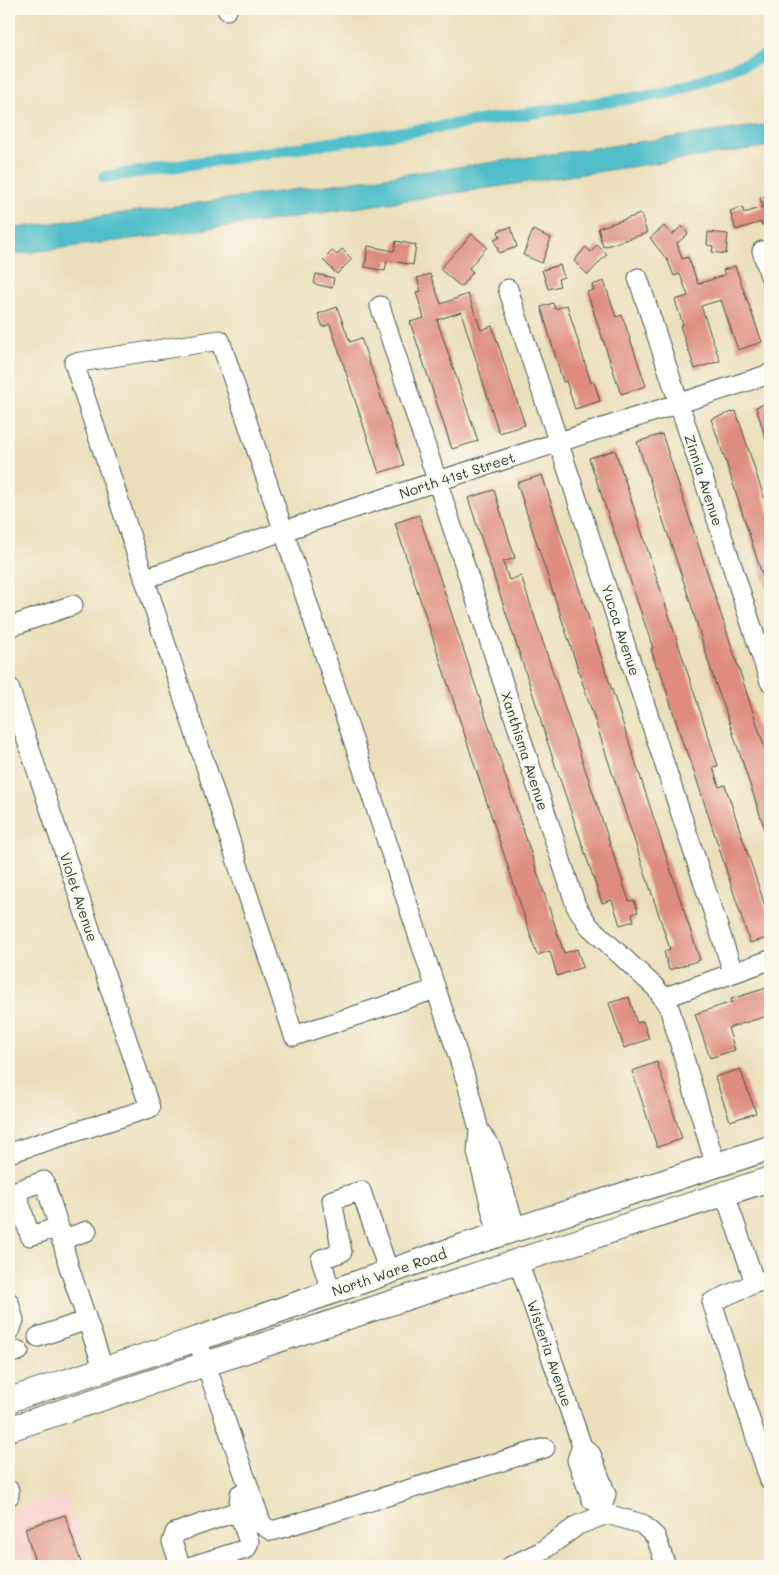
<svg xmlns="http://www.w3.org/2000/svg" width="779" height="1575" viewBox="0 0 779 1575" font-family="Mali,sans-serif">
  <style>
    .built { fill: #f7d0cd }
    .water { fill: #51bfca; stroke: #387e7f }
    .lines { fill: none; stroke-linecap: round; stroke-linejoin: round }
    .canal { stroke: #51bfca; stroke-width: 12 }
    .building { fill: #de8c7d }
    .minor-casing { stroke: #3e5548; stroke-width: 21 }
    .major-casing { stroke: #3e5548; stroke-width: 26 }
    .minor { stroke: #fff; stroke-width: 19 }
    .major { stroke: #fff; stroke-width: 24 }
    .labels { text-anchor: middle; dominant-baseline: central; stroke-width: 5; stroke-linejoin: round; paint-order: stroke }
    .street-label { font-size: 14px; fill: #1f3d34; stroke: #fbf7ec }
  </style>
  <rect width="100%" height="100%" fill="#fbf7ec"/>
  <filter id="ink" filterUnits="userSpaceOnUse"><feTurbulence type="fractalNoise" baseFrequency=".02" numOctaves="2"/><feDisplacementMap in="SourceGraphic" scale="10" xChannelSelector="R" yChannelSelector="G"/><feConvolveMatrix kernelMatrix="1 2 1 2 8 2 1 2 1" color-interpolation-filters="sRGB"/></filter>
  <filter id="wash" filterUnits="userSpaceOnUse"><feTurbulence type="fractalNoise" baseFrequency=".0096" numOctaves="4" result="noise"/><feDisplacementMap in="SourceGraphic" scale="20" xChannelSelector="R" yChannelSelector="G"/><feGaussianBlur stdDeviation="1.12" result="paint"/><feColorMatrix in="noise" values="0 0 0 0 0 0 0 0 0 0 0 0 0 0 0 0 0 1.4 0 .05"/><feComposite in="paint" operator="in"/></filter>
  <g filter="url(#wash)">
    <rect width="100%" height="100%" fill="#ebdfbb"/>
    <path class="built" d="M65,1493L90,1566H9V1512Z"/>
    <path class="water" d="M770,124V146L267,221L9,255V229Z"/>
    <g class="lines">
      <path class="canal" d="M104,177L672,92L770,54"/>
    </g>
    <g id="blocks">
      <path class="building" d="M770,194V224L762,225L761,222L736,230L730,211L742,207L744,213L763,207L760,198Z
        M641,214L647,233L603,247L598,228Z
        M664,226L672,235L682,226L688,234L677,243L682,259L688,257L698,284L725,275L723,270L735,266L762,342L738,350L721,300L701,306L720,361L695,369L680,326L683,325L675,300L688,296L680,274L674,276L668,261L650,238Z
        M511,227L517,247L499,253L494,239L500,237L498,231Z
        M533,230L551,238L542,263L523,255Z
        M708,232L728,234L726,254L712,252L713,246L707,245Z
        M472,234L487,247L469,268L473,272L461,287L440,269Z
        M396,241L416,245L413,265L387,260L385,271L365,267L368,246L394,251Z
        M597,245L607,254L588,275L574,261L586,247L591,252Z
        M342,249L352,259L337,274L323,260L332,251L337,255Z
        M560,265L564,277L558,279L560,286L548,289L542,270Z
        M316,274L334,278L332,288L314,284Z
        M430,274L441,304L468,294L481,330L492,326L525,425L499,433L461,312L437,320L478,441L452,449L410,322L424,318L416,292L421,291L417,278Z
        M604,281L616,317L622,315L646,386L621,394L587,292L594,290L592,285Z
        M553,303L555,309L567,305L591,383L594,382L600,401L575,409L566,381L563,382L541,307Z
        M337,307L350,342L361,338L404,465L379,473L330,324L323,327L318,314Z
        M770,402V445L768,446L756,407Z
        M736,411L770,516V592L768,593L726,462L711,419Z
        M662,434L770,764V839H768L725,709L714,680L689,598L637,442Z
        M615,450L718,766L713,767L719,787L725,785L770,921V937L750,943L687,750H685L659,667L657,668L651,649L653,648L589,458Z
        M542,475L700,960L669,970L664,951L670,949L517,483Z
        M494,490L515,558L503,562L509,580L521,576L629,901L634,900L638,912L632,914L634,921L620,925L612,900L602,903L546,738L540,719H541L468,498Z
        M419,515L564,953L577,949L583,967L557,976L550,951L537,955L395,523Z
        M770,987V1015L728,1028L735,1050L710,1058L695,1014L732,1002L731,999Z
        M629,997L637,1023L643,1021L649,1039L624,1048L609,1003Z
        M657,1062L682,1139L657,1147L632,1071Z
        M740,1069L756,1113L730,1121L715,1077Z
        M65,1515L82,1566H40L39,1562L36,1563L34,1559L25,1528Z"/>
    </g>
  </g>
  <g filter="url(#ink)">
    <use href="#blocks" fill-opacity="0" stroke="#3e5548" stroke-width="1"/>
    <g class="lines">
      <g class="minor-casing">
        <path id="minor" d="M227,9V10
          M770,250L762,251L770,276
          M638,278L770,682
          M508,289L733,972
          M380,306L576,906L589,926L656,988L669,1007L716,1167
          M144,579L283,531L770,374
          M9,627L73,605
          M9,687L150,1108L9,1153
          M436,989L294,1036L74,363L220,340L436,989L467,1083L479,1130L477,1152L498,1236
          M663,998L770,960
          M479,1130L491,1148L516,1230
          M725,1194L755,1283
          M59,1227L30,1236L16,1191L44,1181L59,1227L68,1264L104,1370
          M61,1240L87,1231
          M518,1261L582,1446L591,1454L606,1494L603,1504L592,1500L577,1460L582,1446
          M770,1279L755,1283L712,1302L770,1481
          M331,1292L321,1259L342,1252L332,1200L361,1191L389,1272
          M9,1302L14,1320L11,1329
          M38,1337L87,1320
          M197,1339L262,1525L272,1531L545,1448
          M9,1354L19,1351
          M9,1490V1496
          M184,1566L180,1564L172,1542L175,1533L238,1511
          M192,1566L246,1549L249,1542L238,1511L240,1494L250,1491
          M511,1566L542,1551L578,1525L607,1514L642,1524L656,1537L666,1566"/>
      </g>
      <g class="major-casing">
        <path id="major" d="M9,1400L197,1339L454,1249L770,1148
          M9,1429L518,1261L770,1179"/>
      </g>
      <use href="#minor" class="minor"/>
      <use href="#major" class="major"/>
    </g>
  </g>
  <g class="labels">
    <g class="street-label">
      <text transform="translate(457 475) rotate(-18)">North 41st Street</text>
      <text transform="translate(704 480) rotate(72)">Zinnia Avenue</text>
      <text transform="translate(621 630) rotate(72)">Yucca Avenue</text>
      <text transform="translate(525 751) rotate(72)">Xanthisma Avenue</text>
      <text transform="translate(79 897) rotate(72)">Violet Avenue</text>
      <text transform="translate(389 1272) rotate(-19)">North Ware Road</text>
      <text transform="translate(550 1353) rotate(71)">Wisteria Avenue</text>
    </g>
  </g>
  <rect width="779" height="1575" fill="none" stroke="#fbf7ec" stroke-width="30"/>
</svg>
